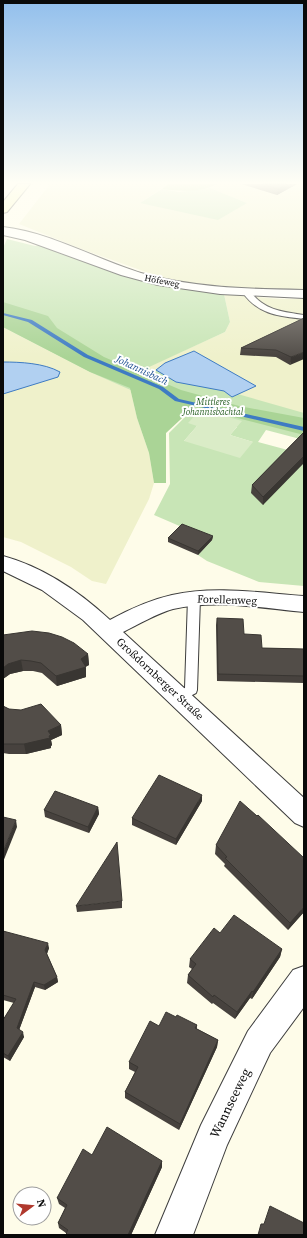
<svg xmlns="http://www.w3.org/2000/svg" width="307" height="1238" viewBox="0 0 307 1238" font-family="'Source Serif 4',serif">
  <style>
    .farmland { fill: #eff1cb }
    .green { fill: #c8e5b6; fill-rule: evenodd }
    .forest { fill: #aad496 }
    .pitch { fill: #daecc7 }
    .water { fill: #b1d0f1; stroke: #3e7bc3 }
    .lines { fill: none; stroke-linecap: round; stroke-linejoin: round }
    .stream { fill: #3e7bc3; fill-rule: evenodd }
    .service-casing { stroke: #3d3d3d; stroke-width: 2 }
    .minor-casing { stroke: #3d3d3d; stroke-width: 2 }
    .secondary-casing { stroke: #2c2c2c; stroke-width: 2 }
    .service { fill: #fff; fill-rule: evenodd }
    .minor { fill: #fff; fill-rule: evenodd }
    .secondary { fill: #f7f9a8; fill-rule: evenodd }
    .wall { fill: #47423e }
    .shaded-wall { fill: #393632 }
    .building { fill: #524d48; stroke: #393632 }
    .labels { text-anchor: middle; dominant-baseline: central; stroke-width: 4; stroke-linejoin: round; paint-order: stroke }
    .far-street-label { font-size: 9px; fill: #0a0a0a; stroke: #fff }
    .far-park-label { font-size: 9px; font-style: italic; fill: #245c20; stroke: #fff }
    .far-water-label { font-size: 10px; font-style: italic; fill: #1e4f92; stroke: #fff }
    .street-label { font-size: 11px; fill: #0a0a0a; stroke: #fff }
    .near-street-label { font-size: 13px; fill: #0a0a0a; stroke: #fff }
  </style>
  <rect width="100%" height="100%" fill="#fefce9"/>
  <path class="farmland" d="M50,184H168L140,203H247L210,188L217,184H304V289L242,288L176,281L146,272L84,250L19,224Z
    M224,294L280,299H304V418L139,371L225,332L230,322Z
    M3,327L90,372L130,388L137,418L149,453L154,483L149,499L106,584L92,581L71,567L21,542L3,537Z"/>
  <path class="green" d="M210,188L247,203L218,220L140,203L162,189L179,192Z
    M7,239L35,246L41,245L134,278L224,294L230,322L225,332L147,368L304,413V440L266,430L258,442L299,453L304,459V586L259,582L207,561L198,555L212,540L154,515L170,484L169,433L187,415L90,372L3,327V248ZM197,426L237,427L230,435L253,442L184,441Z"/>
  <path class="forest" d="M168,184H217C201,193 179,191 162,189Z
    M3,302L48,316L57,328L104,357L181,390L239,406L304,418V435L194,407L166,433V483H154L149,453L137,418L130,388L90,372L3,327Z"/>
  <path class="pitch" d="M201,409L242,421L230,435L253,442L240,458L184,441L197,426L188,423Z"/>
  <path class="water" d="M194,351L256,386L232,397L224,391L176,382L156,370L165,363Z
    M3,362C20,362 44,363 60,372L58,377L3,394Z"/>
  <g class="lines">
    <path class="stream" d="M3,313L32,320L88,355L163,387L179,399L304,427V431L175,401L159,389L84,357L28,322L3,315Z"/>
    <g class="service-casing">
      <path id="service" d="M244,291H250C263,310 282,312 304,315V319C279,316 259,315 243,293Z
        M194,594L198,595L200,598L197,690L196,693L179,702L174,701L172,697L174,693L185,688L188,598L190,595Z"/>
    </g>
    <g class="minor-casing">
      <path id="minor" d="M3,227C49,232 96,259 141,273C193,288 250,289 304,290V298L220,294L158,285L121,275L25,240L3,235Z
        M3,556C43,567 80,592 110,620C130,609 150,600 172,595C215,585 261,593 304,596V612C261,608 216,599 173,609C156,614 139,624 123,632L304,798V827L295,823L83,620L42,590L3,571Z
        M304,966V1007L270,1053L227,1145L193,1235H155L201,1125L248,1031L293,970Z"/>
    </g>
    <g class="secondary-casing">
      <path id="secondary" d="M18,184H30L7,212L3,213V202Z"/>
    </g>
    <use href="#service" class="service"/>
    <use href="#minor" class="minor"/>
    <use href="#secondary" class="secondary"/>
  </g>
  <path class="wall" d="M241,184H297L277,195Z
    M304,318L290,365L276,357L240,355L241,348Z
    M304,432L263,505L251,493L252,485Z
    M213,536L212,540L198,555L168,542V538Z
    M217,618L244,634L262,648L304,649V683L217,681L216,625Z
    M3,635L88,654L89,665L85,667L86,677L57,686L42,673L33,671H23L10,674L3,679Z
    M3,706L9,709L61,725L62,735L51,740L52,745L51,746V748L26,754H9L3,753Z
    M202,801L176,845L132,825V818Z
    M98,807L99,814L89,833L45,817L44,810Z
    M216,845L304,912L288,930L224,866L225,864L215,854Z
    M122,901V908L77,912L76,906Z
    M3,931L49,948L47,954L57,977L58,982L45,990L35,987L19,1030L24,1037L10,1061L3,1057V1020L14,1003L3,1000Z
    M220,933L282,949L280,957L252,999L250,998L235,1019L213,1003L212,1004L187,983L188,975L192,969L189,967L190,959Z
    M176,1017L197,1025V1029L218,1040L217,1047L179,1130L125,1098V1092L135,1072L129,1069V1062L159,1026Z
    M92,1155L162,1161V1167L131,1235H67L66,1233L59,1228L58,1223L65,1208L59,1204L57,1198Z"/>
  <path class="shaded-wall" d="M286,184H297L277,195L278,189Z
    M304,352V359L290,365L291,357Z
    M304,456V463L263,505V497Z
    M213,536L212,540L198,555V551Z
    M88,654L89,665L83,668L86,667V677L57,686L56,676Z
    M21,660L23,671L10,674L3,679V668L8,664Z
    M61,725L62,735L51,740L52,745L51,746V748L26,754L24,744Z
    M202,795V801L176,845V839Z
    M98,807L99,814L89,833L88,827Z
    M16,820L17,827L3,862V852Z
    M304,907V912L288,930L290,923Z
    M48,943L49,948L46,956L45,950Z
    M282,949L280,957L252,999L253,992Z
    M57,977L58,982L45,990L44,985Z
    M34,982L35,987L18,1033L17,1028Z
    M252,991L250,998L235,1019L237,1012Z
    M23,1032L24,1037L10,1061L8,1056Z
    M218,1040L217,1047L179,1130L180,1124Z
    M162,1161V1167L131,1235H128Z"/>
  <path class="building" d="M263,184H286L278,189Z
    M304,318V352L291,357L276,350L241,348Z
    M304,432V456L263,497L252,485Z
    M182,524L213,536L198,551L168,538Z
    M217,618L243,619L244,634L261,635L262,648L304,649V676L218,674Z
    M32,631L49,633L62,637L74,643L88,654L81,659L86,667L56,676L41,663L31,661L21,660L8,664L3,668V635Z
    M41,704L61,725L48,731L51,735L49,736L50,738L24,744H3V706L9,709L21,710Z
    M159,775L202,795L176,839L132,818Z
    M55,791L98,807L88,827L44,810Z
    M240,801L257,816L258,815L304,858V907L290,923L225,858L227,857L216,845Z
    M3,817L16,820L3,852Z
    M117,842L122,901L76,906Z
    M234,915L282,949L253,992L252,991L237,1012L214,995L213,997L188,975L196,964L190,959L214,928L220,933Z
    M3,931L48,943L45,950L57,977L44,985L34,982L17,1028L23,1032L8,1056L3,1053V1020L16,999L3,995Z
    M166,1012L176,1017L177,1015L197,1025L195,1028L218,1040L180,1124L125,1092L138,1067L129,1062L150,1021L159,1026Z
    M107,1127L162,1161L128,1235H68L66,1233L68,1230L58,1223L67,1205L57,1198L83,1149L92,1155Z
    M270,1206L304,1223V1235H258L261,1224H264Z"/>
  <linearGradient id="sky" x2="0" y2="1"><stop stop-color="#92bfec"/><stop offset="0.51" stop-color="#fffef5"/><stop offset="1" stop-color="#fffef5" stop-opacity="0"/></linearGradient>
  <rect width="307" height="358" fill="url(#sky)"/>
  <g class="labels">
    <g class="far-street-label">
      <text transform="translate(162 281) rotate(11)">Höfeweg</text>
    </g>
    <g class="far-park-label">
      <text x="213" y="402">Mittleres<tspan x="213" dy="10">Johannisbachtal</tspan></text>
    </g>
    <g class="far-water-label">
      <text transform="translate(142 370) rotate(25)">Johannisbach</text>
    </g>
    <g class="street-label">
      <text transform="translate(227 600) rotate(2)">Forellenweg</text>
      <text transform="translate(160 679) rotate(43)">Großdornberger Straße</text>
    </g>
    <g class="near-street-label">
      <text transform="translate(230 1103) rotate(-64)">Wannseeweg</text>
    </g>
  </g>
  <rect width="307" height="1238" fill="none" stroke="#0a0a0a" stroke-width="8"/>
  <g transform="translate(32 1206) rotate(74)"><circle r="19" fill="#ffffff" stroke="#9d9d9d"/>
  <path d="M0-3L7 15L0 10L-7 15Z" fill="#b0392d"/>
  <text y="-6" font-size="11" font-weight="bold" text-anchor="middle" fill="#0a0a0a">N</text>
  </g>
</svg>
